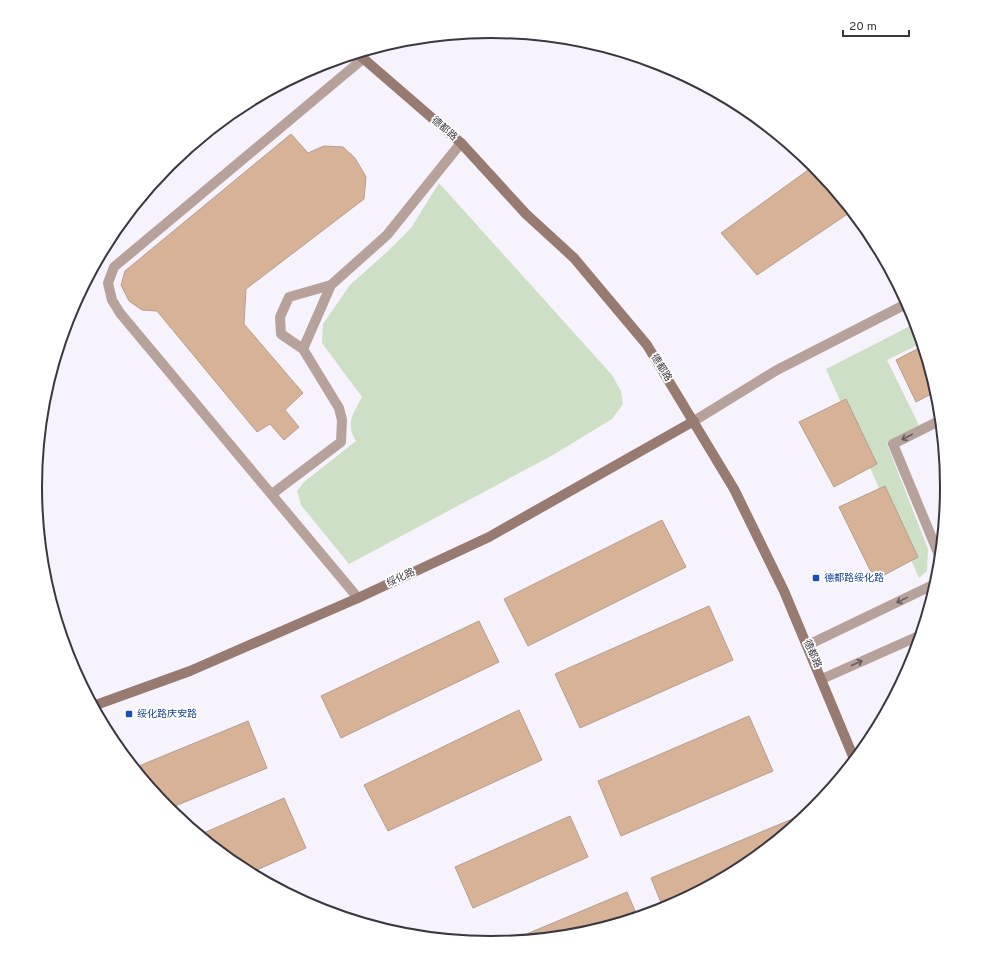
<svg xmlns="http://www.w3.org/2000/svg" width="983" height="975" viewBox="0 0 983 975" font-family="Overpass,'Noto Sans SC',sans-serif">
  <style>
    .green { fill: #cddfc5 }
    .building { fill: #d8b296; stroke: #b39f91 }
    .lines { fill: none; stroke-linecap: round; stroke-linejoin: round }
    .street { stroke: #b7a29b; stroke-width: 10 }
    .secondary { stroke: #977a70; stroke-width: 10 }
    .oneway { stroke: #665c5f }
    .transit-dot { fill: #1a4fb4; stroke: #fff; stroke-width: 1.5 }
    .labels { text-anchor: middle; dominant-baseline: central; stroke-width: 3.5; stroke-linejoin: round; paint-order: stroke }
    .street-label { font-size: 10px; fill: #3b373f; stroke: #fff }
    .transit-label { font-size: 10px; fill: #164399; stroke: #fff; text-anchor: start }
    .rim { fill: none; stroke: #3b373f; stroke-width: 2 }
  </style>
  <rect width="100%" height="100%" fill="#f7f3fc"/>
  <path class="green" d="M439,183L612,375L621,391L623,404L612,419L553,455L349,564L301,505L297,491L304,482L356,441C345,424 353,414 362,397L322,343L323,324L350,285L388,251L411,228Z
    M916,323L922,343L887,360L919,425L887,444L928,549L927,571L919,578L826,369Z"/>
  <path class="building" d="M291,134L308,153L324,146L343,147L355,158L366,177L364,199L246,289L244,324L303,393L285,410L299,427L284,440L270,424L257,432L157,311L142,310L129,301L121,285L125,271Z
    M815,165L852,211L757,275L721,233Z
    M923,346L937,391L916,402L896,360Z
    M846,399L877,464L834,487L799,422Z
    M885,486L918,557L875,580L839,507Z
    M662,520L686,567L528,646L504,599Z
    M709,606L733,660L580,728L555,674Z
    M479,621L499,662L341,738L321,696Z
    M519,710L542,760L388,831L364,785Z
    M749,716L773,771L621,836L598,781Z
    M248,721L267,768L168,809L134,768Z
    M284,798L306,848L250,873L238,867L199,835Z
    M570,816L588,857L473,908L455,867Z
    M797,817L799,823L745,867L664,910L651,878Z
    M627,892L638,918L580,935L505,943Z"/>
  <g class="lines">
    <path class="street" d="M303,349L281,334L280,317L289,297L331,285
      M694,421L777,370L908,303
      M272,494L341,442L342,420L339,408L303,349L331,285L387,235L461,143
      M941,560L893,444L941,420
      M358,598L120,313L112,300L108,283L114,267L364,58
      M808,645L937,583
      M822,679L921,635"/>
    <path class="secondary" d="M357,53L461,143L526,214L574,258L647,345L734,489L784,591L855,761
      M93,706L190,671L358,598L489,537L694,421"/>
  </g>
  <defs><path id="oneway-shaft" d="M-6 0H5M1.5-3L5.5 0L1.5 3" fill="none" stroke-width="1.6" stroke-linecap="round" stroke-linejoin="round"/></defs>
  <g class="oneway">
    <use href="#oneway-shaft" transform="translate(907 437) rotate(153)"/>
    <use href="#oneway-shaft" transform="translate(902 600) rotate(154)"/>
    <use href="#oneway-shaft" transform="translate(857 663) rotate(-24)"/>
  </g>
  <g class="transit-dot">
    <rect x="812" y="574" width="8" height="8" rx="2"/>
    <rect x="125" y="710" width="8" height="8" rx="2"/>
  </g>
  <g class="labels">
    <g class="street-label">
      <text transform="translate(444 129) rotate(41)">德都路</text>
      <text transform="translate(661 368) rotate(58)">德都路</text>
      <text transform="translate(401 578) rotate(-25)">绥化路</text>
      <text transform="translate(812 654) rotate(67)">德都路</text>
    </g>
    <g class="transit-label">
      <text x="824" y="578">德都路绥化路</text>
      <text x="137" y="714">绥化路庆安路</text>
    </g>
  </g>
  <path d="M0 0H983V975H0ZM42 487a449 449 0 1 1 898 0a449 449 0 1 1-898 0Z" fill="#fff" fill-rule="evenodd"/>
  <path class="rim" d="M42 487a449 449 0 1 1 898 0a449 449 0 1 1-898 0Z"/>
  <path d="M843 30v6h66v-6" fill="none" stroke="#3b373f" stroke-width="2"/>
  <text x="849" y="30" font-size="12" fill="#3b373f" stroke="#ffffff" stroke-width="3" paint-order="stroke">20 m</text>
</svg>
